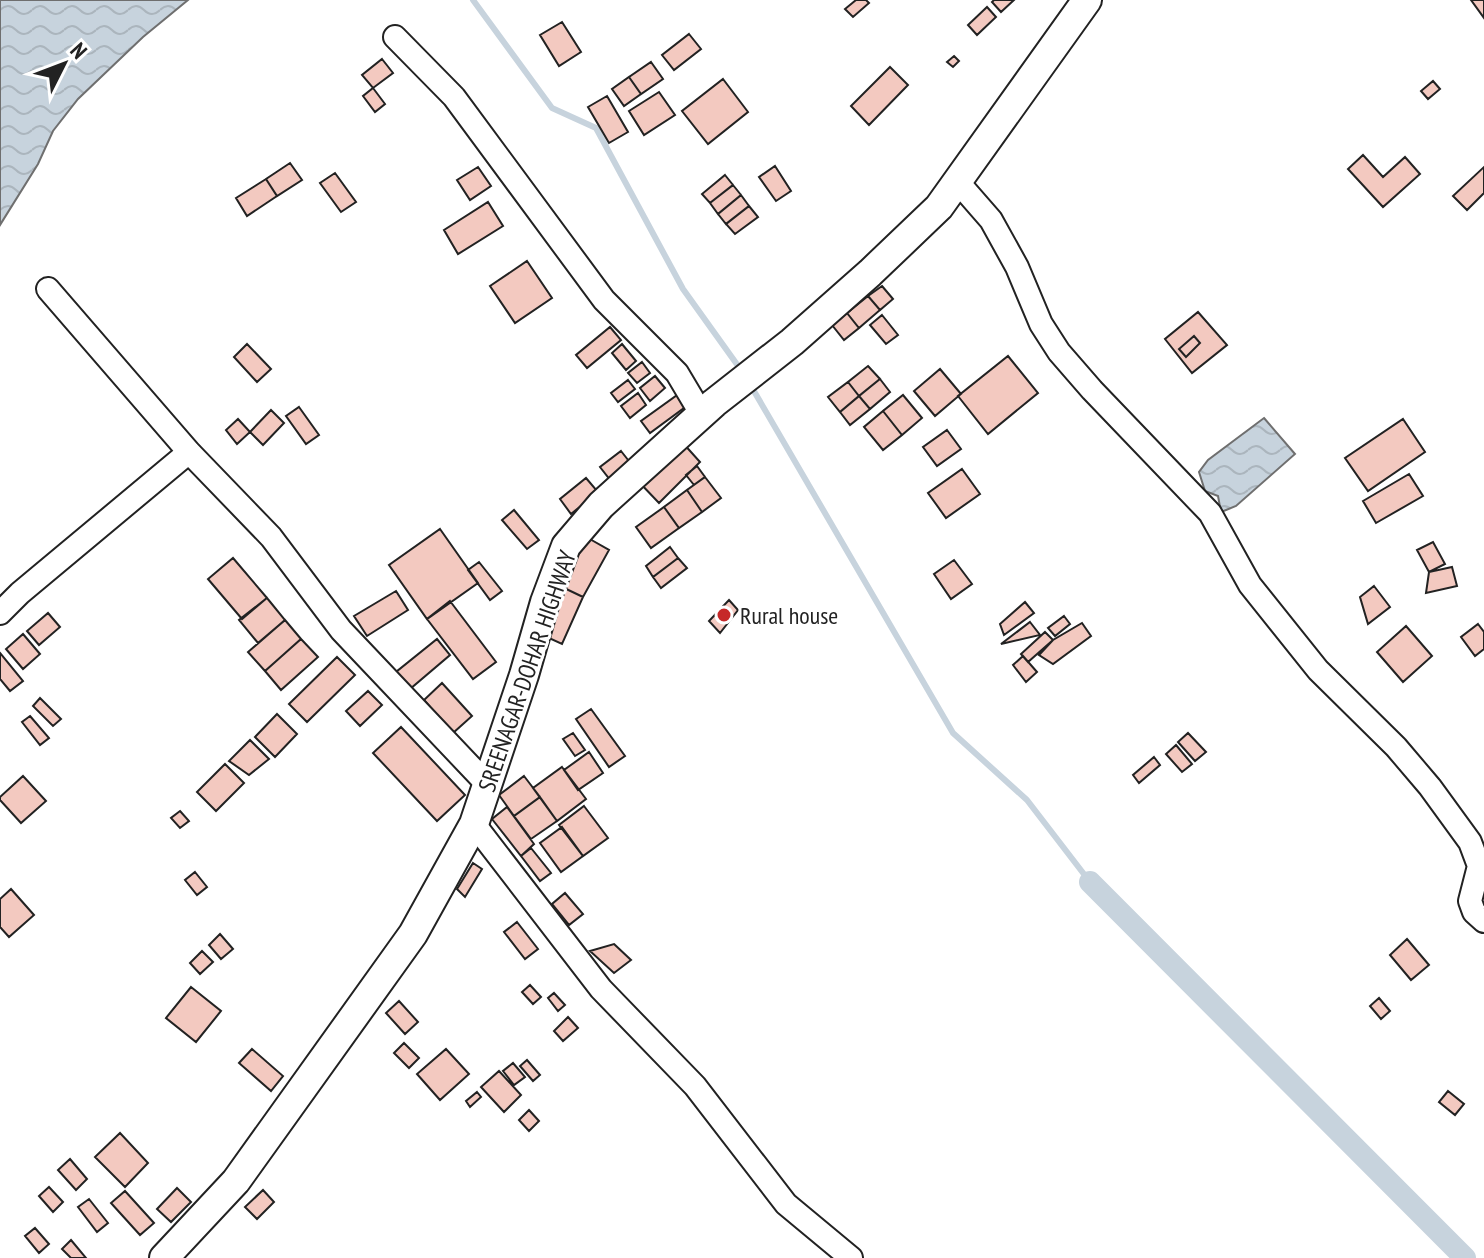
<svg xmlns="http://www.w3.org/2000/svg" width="1484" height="1258" viewBox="0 0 1484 1258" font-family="'PT Sans Narrow',sans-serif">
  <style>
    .water { fill: url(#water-waves); stroke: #6f6f6f; stroke-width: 2 }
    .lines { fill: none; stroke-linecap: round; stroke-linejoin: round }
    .stream { stroke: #c7d3dd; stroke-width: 6 }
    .canal { stroke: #c7d3dd; stroke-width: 22 }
    .building { fill: #f3c9c0; stroke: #222; stroke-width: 2 }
    .minor-casing { stroke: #222; stroke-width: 26 }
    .major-casing { stroke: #222; stroke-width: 32 }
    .minor { stroke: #fff; stroke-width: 22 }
    .major { stroke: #fff; stroke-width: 28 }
    .poi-dot { fill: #c62828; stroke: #fff; stroke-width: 3 }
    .labels { text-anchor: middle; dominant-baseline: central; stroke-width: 6; stroke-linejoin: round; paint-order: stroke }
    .poi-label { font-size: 24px; fill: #222; stroke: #fff; text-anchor: start }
    .street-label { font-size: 24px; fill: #222; stroke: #fff }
  </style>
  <defs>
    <pattern id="water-waves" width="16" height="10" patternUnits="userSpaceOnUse" patternTransform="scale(2)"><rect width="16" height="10" fill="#c7d3dd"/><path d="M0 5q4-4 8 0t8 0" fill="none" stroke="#abb5bd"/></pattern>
  </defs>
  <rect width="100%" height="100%" fill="#fff"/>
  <path class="water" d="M0,0H188L143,37L78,99L53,131L38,164L0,225Z
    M1264,418L1295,454L1236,506L1221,512L1218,496L1205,491L1199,472L1208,460Z"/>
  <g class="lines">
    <path class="stream" d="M473,0L552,108L596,128L683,289L741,370
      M751,386L953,733L1027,800L1090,882"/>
    <path class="canal" d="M1090,882L1465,1258"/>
  </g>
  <path class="building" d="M856,0H866L869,3L853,17L845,9Z
    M994,0H1014L1001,12L992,2Z
    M1471,0H1484V18Z
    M987,7L996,17L977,35L968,25Z
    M562,22L581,52L559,66L540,35Z
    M689,34L701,49L674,70L662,55Z
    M954,56L959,61L953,67L947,62Z
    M382,59L393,73L373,88L362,75Z
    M651,62L663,79L641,94L629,77Z
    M890,67L908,85L869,125L851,106Z
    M629,77L641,94L624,106L612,89Z
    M723,79L748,112L708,144L682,111Z
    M1433,81L1440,89L1428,99L1421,91Z
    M373,88L385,104L375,112L363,96Z
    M659,92L675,115L644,135L629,111Z
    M607,96L628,132L609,143L588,107Z
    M1363,155L1383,177L1405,157L1420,174L1383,207L1348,169Z
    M290,163L302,180L277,196L266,179Z
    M775,166L791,191L776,201L759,177Z
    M478,167L491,186L470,200L457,180Z
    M1484,167V193L1467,210L1453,196Z
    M335,173L356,202L341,212L320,183Z
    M725,175L733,185L710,203L702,194Z
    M266,179L277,196L247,216L236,198Z
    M733,185L741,195L718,214L710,203Z
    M741,195L749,206L726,224L718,214Z
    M488,202L503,226L458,254L444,230Z
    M749,206L758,217L735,234L726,224Z
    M527,261L552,298L515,323L490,286Z
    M882,286L893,299L880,310L868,296Z
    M868,296L880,310L859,328L847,313Z
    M1198,312L1227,345L1192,373L1165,339Z
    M847,313L859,328L844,340L832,325Z
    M882,315L898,335L886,344L870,325Z
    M610,327L621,340L587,368L576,355Z
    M1194,336L1200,343L1186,357L1179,349Z
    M247,344L271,369L257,382L234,357Z
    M622,344L636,361L626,370L612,353Z
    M1008,356L1038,393L988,434L958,396Z
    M642,362L650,373L637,383L628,373Z
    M868,366L880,379L859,396L848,382Z
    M940,369L961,394L935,416L914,391Z
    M655,376L665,388L650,401L640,388Z
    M880,379L890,392L870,409L859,396Z
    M628,380L635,389L618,402L611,393Z
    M848,382L859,396L840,412L828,397Z
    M638,393L646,405L630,418L621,406Z
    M680,393L688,405L650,433L641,421Z
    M903,395L922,418L902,435L883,411Z
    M859,396L870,409L850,425L840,412Z
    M299,407L319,435L306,444L286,416Z
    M271,410L284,423L263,445L250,432Z
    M883,411L902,435L883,450L864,427Z
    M238,419L250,432L237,444L226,430Z
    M1403,419L1425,452L1368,491L1345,458Z
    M947,430L961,449L937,466L923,447Z
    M682,442L700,462L659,503L638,481Z
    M621,451L632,465L611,481L600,467Z
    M697,466L705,477L694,485L686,475Z
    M962,469L980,494L946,518L928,493Z
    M1409,474L1423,496L1376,523L1363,501Z
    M705,477L721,498L702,512L687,490Z
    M586,478L598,492L571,514L560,499Z
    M687,490L702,512L679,528L664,507Z
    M664,507L679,528L651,548L636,527Z
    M514,510L539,540L527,549L502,520Z
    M440,529L478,583L427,619L389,565Z
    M588,538L609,550L583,597L560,586Z
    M1433,542L1445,564L1429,572L1417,550Z
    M670,547L678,558L653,577L646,566Z
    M233,558L267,598L242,619L208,579Z
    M678,558L687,568L661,588L653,577Z
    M954,560L972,584L951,599L934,574Z
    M479,562L502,591L490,600L468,570Z
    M1452,567L1457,586L1426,593L1429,572Z
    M560,586L583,597L562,644L538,633Z
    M1374,586L1390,607L1368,624L1360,597Z
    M396,591L408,610L367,636L354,616Z
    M267,598L285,620L258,643L239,620Z
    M729,600L738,610L720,633L709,621Z
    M450,601L496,662L473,679L427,619Z
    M1025,602L1034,613L1004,635L1000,624Z
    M48,613L60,627L39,645L27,631Z
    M1064,616L1070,624L1055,636L1048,628Z
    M285,620L301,639L265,671L248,652Z
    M1030,622L1040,635L1001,644Z
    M1082,623L1091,636L1053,664L1039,655L1053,640Z
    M1478,624L1484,632V649L1475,656L1461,637Z
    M1406,626L1432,656L1403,682L1377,652Z
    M1045,632L1053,640L1028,662L1021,654Z
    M23,634L40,654L23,669L6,649Z
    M301,639L318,657L281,690L265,671Z
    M437,639L450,655L410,689L396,672Z
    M0,653L23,681L10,691L0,679Z
    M1023,656L1037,672L1026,682L1013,665Z
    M337,657L355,675L307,722L289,704Z
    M442,683L472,716L453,733L424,700Z
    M368,691L382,705L360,726L346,711Z
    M40,698L61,719L53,726L33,706Z
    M591,709L625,756L609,767L576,719Z
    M277,714L297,734L275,757L255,737Z
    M30,716L49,738L40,745L22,722Z
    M401,727L465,795L437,821L373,753Z
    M573,733L585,750L575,756L563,739Z
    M1188,733L1206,752L1195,761L1178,742Z
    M250,740L269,759L249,775L229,761Z
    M1176,745L1192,764L1182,772L1166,754Z
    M589,752L603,773L578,790L564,770Z
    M1154,757L1160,765L1139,783L1133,775Z
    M225,764L244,783L216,811L197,792Z
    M562,767L586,799L557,821L533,788Z
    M23,776L46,801L21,823L0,800V797Z
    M524,776L540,797L514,816L499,795Z
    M540,797L557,821L531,839L514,816Z
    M584,806L608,838L583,856L559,825Z
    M507,807L534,844L521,856L492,819Z
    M180,811L189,821L180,828L171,818Z
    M562,827L583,856L561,872L540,843Z
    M531,848L551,873L540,881L521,856Z
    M473,863L482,869L465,897L457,889Z
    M195,872L207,887L197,895L185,880Z
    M11,889L34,915L9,937L0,927V899Z
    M565,893L583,914L569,925L552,904Z
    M517,922L538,949L525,959L504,932Z
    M220,934L233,949L221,959L209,945Z
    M1407,939L1429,965L1411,980L1390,955Z
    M614,944L631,960L614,973L590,951Z
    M202,951L213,962L200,974L190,963Z
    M530,985L541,997L533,1004L522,992Z
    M191,987L221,1011L196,1042L166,1018Z
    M554,993L565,1005L558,1011L548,998Z
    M1379,998L1390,1011L1381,1019L1370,1006Z
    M399,1001L418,1022L405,1034L386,1013Z
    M568,1017L578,1028L563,1041L554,1031Z
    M404,1043L419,1058L409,1068L394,1053Z
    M252,1049L283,1076L271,1091L239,1063Z
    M446,1049L469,1074L440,1100L417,1074Z
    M527,1060L540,1075L533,1081L520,1066Z
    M513,1063L525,1077L514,1085L503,1071Z
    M499,1071L521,1095L504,1112L481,1087Z
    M1448,1091L1464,1104L1455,1115L1439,1102Z
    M477,1092L481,1097L470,1107L466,1101Z
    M529,1110L539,1121L529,1131L519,1120Z
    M120,1133L148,1163L125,1187L95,1157Z
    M70,1159L87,1179L76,1190L58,1170Z
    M49,1187L63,1202L53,1212L39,1196Z
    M177,1188L191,1202L171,1222L157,1209Z
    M263,1190L274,1202L257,1219L245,1207Z
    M125,1191L154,1223L140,1235L111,1203Z
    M89,1199L108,1223L97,1232L78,1207Z
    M35,1228L49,1244L39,1253L25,1236Z
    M71,1240L86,1258H71L62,1249Z"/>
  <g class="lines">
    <g class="minor-casing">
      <path id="minor" d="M395,37L454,97L604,300L677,373L702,415
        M957,181L991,220L1017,267L1041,324L1059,352L1092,390L1210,513L1250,585L1318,670L1396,747L1430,787L1470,842L1479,866L1470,901L1474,912L1484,921
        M48,289L189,452L271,537L341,630L487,784
        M0,613L20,593L189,452
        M474,824L601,989L695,1086L786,1204L851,1258"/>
    </g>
    <g class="major-casing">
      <path id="major" d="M164,1258L236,1181L413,934L474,824L524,675L545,602L566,546L601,505L714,403L792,342L870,273L939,207L1087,0"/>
    </g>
    <use href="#minor" class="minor"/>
    <use href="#major" class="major"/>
  </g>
  <circle class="poi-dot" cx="724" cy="615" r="8"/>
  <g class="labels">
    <g class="poi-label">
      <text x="740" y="615">Rural house</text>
    </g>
    <g class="street-label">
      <text transform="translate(527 671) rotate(-71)">SREENAGAR-DOHAR HIGHWAY</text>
    </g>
  </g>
  <g transform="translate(64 64) rotate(48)" stroke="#ffffff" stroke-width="6" paint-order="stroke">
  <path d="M0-6L14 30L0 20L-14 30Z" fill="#222222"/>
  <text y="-12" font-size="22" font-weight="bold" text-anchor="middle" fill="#222222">N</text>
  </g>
</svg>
